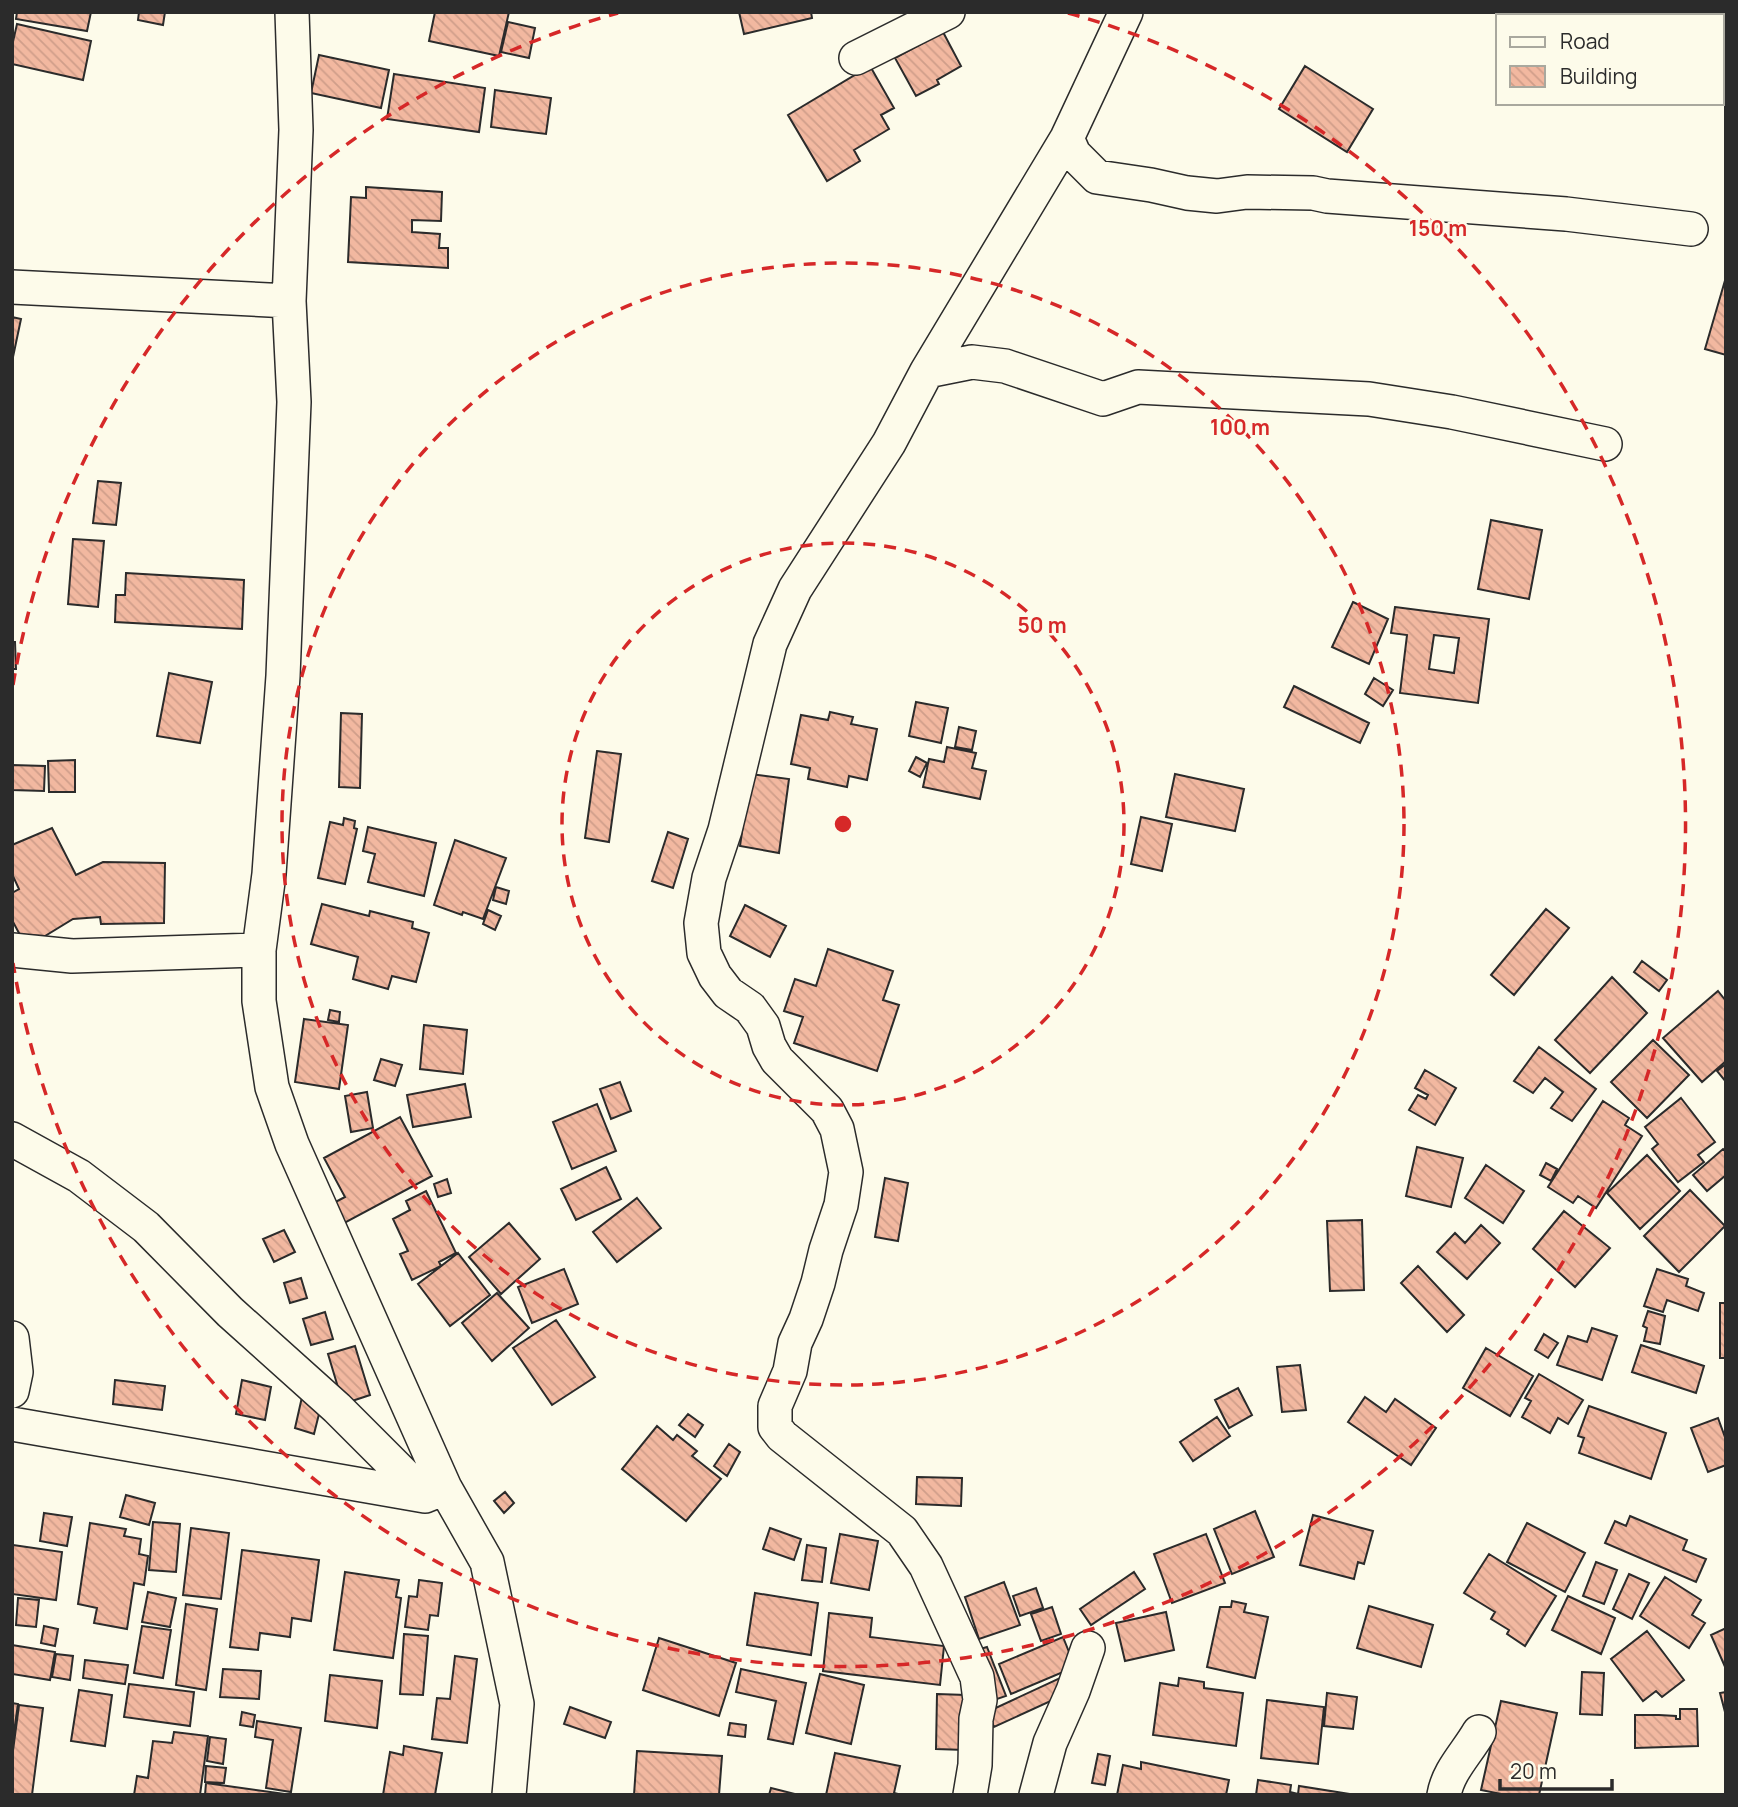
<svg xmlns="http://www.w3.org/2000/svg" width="1738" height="1807" viewBox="0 0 1738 1807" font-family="Manrope,sans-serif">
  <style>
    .building { fill: url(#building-back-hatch); stroke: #2b2b2b; stroke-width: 2; fill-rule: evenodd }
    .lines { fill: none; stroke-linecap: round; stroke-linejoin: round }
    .street-casing { stroke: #2b2b2b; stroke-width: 36 }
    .street { stroke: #fdfbea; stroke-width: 33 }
    .ring { fill: none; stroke: #d62828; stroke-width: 3.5; stroke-dasharray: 12 9 }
    .centre { fill: #d62828; stroke: #fdfbea; stroke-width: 3.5 }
    .ring-label { font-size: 21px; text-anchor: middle; font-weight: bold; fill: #d62828; stroke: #fdfbea; stroke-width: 5; stroke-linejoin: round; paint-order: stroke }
  </style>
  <defs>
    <pattern id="building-back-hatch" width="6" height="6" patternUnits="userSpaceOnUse" patternTransform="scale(1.75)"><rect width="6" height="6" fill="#f2b8a0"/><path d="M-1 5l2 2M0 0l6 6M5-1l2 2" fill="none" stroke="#d09e8a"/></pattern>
  </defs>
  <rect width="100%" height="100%" fill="#fdfbea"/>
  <path class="building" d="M17,12H91L87,31L16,19Z
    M139,12H165L163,25L138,20Z
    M435,12H509L499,56L429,41Z
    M739,12H811L812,18L744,34Z
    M508,22L535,28L529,58L501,52Z
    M17,24L91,41L83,80L12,64V46Z
    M943,32L961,66L937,80L939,84L916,96L895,58Z
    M319,55L389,70L381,108L311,93Z
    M870,66L894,108L881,115L889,129L854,150L860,161L827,181L788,115Z
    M1305,66L1373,109L1347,152L1279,109Z
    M394,74L485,88L479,132L387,119Z
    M495,90L551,98L546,134L491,127Z
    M366,187L442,192L441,221L412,220V232L440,234L439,248H448V268L348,262L351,197L366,198Z
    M1726,277V355L1705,349Z
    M12,317L21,319L13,357H12Z
    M98,481L121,483L116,525L93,523Z
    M1491,520L1542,530L1529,599L1478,589Z
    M73,539L104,541L98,607L68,604Z
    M126,573L244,580L242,629L115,622L116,595H125Z
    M1353,602L1388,619L1369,664L1332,647Z
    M1395,607L1489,619L1478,703L1400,693L1407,635L1391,633ZM1434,635L1459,638L1454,673L1429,669Z
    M12,642H15L16,669H12Z
    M169,673L212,682L200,743L157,736Z
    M1374,678L1393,690L1383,706L1365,694Z
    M1294,686L1369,723L1360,743L1284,707Z
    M916,702L948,708L941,743L909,736Z
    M830,712L853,717L851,724L877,729L867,780L849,776L847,787L808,779L810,768L791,764L801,715L828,720Z
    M341,713L362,714L360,788L339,787Z
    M959,727L976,731L972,750L955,747Z
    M947,747L976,753L972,768L986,771L980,799L923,787L929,759L944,762Z
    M597,751L621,754L609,842L585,838Z
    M916,757L927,763L920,777L909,771Z
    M75,760V792H49L48,761Z
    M12,765L45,766L44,791L12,790Z
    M750,774L789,779L779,853L740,846Z
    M1175,774L1244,789L1235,831L1166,817Z
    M1141,817L1172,824L1162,871L1131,864Z
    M344,818L355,821L354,828L357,829L345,884L318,878L330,822L343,825Z
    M368,827L436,843L424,896L368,882L375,854L363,851Z
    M52,828L76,875L103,862L165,863L164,923L101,924L100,917L73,919L45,936L20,935L12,920V893L19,889L12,874V845Z
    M668,832L688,839L673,888L652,881Z
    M455,840L506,858L483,919L463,912L462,915L434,905Z
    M496,887L509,891L506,904L493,900Z
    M322,904L369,916L370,911L413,922L412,928L429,933L416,982L392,976L388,989L353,979L358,957L311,944Z
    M745,905L786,926L770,957L730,936Z
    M1546,909L1569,928L1514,995L1491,975Z
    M488,910L501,916L495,930L483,924Z
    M828,949L893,971L883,1000L899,1005L877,1071L794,1043L803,1017L784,1011L795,979L816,986Z
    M1642,961L1667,980L1659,991L1634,972Z
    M1612,977L1647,1013L1590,1073L1555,1040Z
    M1718,991L1726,1001V1061L1702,1082L1663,1038Z
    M330,1010L340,1012L339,1022L328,1020Z
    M304,1019L348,1025L339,1089L295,1082Z
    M424,1025L467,1030L463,1074L420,1069Z
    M1653,1040L1689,1075L1647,1118L1611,1082Z
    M1539,1047L1596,1089L1572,1121L1551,1108L1563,1092L1545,1078L1533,1093L1514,1081Z
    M381,1059L402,1065L395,1086L374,1080Z
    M1726,1064V1082L1717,1071Z
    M1425,1070L1456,1088L1435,1125L1409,1110L1418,1095L1426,1099L1428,1095L1415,1088Z
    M620,1082L631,1111L611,1119L600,1089Z
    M465,1084L471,1117L413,1127L407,1095Z
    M367,1092L373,1128L351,1132L345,1096Z
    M1681,1098L1715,1142L1698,1155L1704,1162L1678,1182L1652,1149L1658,1144L1645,1127Z
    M1603,1101L1629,1118L1625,1125L1642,1136L1596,1208L1578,1196L1573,1203L1548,1187Z
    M597,1104L616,1151L572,1169L553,1122Z
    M400,1117L432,1176L335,1228L324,1208L345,1197L324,1158Z
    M1417,1147L1463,1158L1451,1207L1406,1196Z
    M1723,1149L1726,1152V1175L1707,1191L1693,1175Z
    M1647,1155L1680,1191L1640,1229L1607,1193Z
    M1546,1163L1557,1169L1551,1181L1540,1175Z
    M1486,1165L1524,1191L1503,1223L1465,1198Z
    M606,1167L621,1199L576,1220L561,1189Z
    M885,1178L908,1183L898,1241L875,1237Z
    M447,1179L451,1193L438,1197L434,1184Z
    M1690,1190L1725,1226L1679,1272L1644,1236Z
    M426,1191L456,1253L439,1262L441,1266L412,1280L400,1254L408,1251L393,1219L410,1210L406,1201Z
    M637,1198L661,1228L617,1262L593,1232Z
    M1564,1211L1610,1248L1575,1287L1533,1249Z
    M1362,1220L1364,1290L1330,1291L1327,1221Z
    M509,1223L540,1259L501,1294L469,1257Z
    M1481,1225L1500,1243L1467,1279L1437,1252L1455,1233L1465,1243Z
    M284,1230L295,1252L274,1262L263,1239Z
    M458,1253L490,1295L450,1326L418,1284Z
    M1418,1266L1464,1315L1447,1332L1401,1283Z
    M564,1269L578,1304L532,1323L518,1287Z
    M1657,1269L1688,1279L1686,1286L1704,1293L1698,1311L1667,1300L1663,1312L1644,1306Z
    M301,1278L307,1298L290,1303L284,1283Z
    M497,1293L529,1328L492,1361L462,1323Z
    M1720,1303H1726V1358H1720Z
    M1648,1311L1665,1316L1660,1344L1644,1341L1647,1328L1643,1326Z
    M325,1312L333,1339L311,1345L303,1319Z
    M556,1320L595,1377L552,1405L513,1348Z
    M1592,1328L1617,1336L1602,1380L1557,1365L1568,1336L1587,1342Z
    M1544,1334L1558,1343L1548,1358L1535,1350Z
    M1641,1345L1704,1366L1696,1393L1632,1372Z
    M355,1346L370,1395L343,1404L328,1354Z
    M1486,1348L1533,1376L1510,1416L1463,1388Z
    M1300,1365L1306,1410L1282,1412L1277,1367Z
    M1539,1374L1583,1400L1568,1424L1558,1418L1550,1433L1522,1417L1531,1401L1525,1398Z
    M115,1380L165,1386L162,1410L113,1404Z
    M242,1380L271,1387L265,1420L236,1414Z
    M1238,1388L1252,1415L1229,1428L1215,1400Z
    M302,1397L322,1402L314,1434L295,1428Z
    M1365,1397L1386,1412L1395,1399L1436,1428L1411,1465L1348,1422Z
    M1589,1406L1666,1433L1651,1479L1579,1453L1584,1438L1578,1436Z
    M688,1414L703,1425L695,1437L679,1425Z
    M1217,1417L1230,1436L1193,1461L1180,1442Z
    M1718,1418L1726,1440V1465L1708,1472L1691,1428Z
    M657,1426L673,1440L677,1435L697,1451L692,1456L721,1479L686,1521L622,1469Z
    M729,1444L740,1452L727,1476L714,1466Z
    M917,1477L962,1478L961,1506L916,1504Z
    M505,1492L514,1503L504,1513L494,1501Z
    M126,1495L155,1503L149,1525L120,1517Z
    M1255,1511L1274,1557L1232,1574L1214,1529Z
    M44,1513L72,1517L67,1546L40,1541Z
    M1313,1515L1373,1531L1364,1564L1358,1562L1354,1579L1300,1565Z
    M1630,1516L1687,1540L1683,1550L1706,1559L1696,1582L1605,1543L1615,1521L1626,1526Z
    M153,1522L180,1524L176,1572L149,1570Z
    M90,1523L126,1529L124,1536L141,1539L139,1554L148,1556L144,1585L134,1583L127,1629L94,1623L97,1608L78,1604Z
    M1527,1523L1585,1553L1565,1592L1507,1562Z
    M191,1528L229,1533L221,1599L183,1595Z
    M770,1528L801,1539L794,1560L763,1549Z
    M840,1534L878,1541L869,1590L831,1583Z
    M1206,1534L1225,1583L1172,1603L1154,1554Z
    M13,1545L62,1552L56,1600L12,1594Z
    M807,1545L826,1548L822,1582L802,1580Z
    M242,1550L319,1560L311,1621L292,1618L290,1637L260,1633L258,1650L230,1647Z
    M1489,1554L1556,1596L1525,1646L1507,1634L1509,1630L1491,1619L1495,1612L1464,1593Z
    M1596,1562L1617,1570L1604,1604L1583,1596Z
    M345,1572L399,1580L396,1597L401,1598L393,1658L334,1650Z
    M1134,1572L1145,1589L1091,1625L1080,1609Z
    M1629,1574L1649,1583L1632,1619L1613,1609Z
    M1665,1577L1701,1600L1692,1615L1705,1623L1689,1648L1640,1616Z
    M419,1580L442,1583L438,1616L430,1615L428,1630L405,1627L409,1596L417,1597Z
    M1004,1582L1020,1625L979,1639L965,1597Z
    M1036,1588L1043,1608L1020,1616L1013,1596Z
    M148,1592L176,1598L170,1627L142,1622Z
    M755,1593L818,1603L811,1655L747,1645Z
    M1568,1596L1615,1618L1601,1654L1552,1630Z
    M18,1598L39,1600L36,1627L16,1625Z
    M1232,1601L1246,1604L1244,1612L1268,1617L1255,1678L1207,1667L1220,1607H1231Z
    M186,1604L217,1609L206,1690L176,1685Z
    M1369,1606L1433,1625L1421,1667L1357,1648Z
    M1052,1607L1061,1634L1041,1641L1031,1614Z
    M1166,1612L1174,1650L1125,1661L1116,1623Z
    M829,1613L872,1618L870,1637L944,1646L940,1685L823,1671Z
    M44,1626L58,1629L55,1646L41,1643Z
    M142,1626L171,1630L163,1678L134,1673Z
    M1726,1628V1669L1711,1635Z
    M1647,1631L1684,1680L1662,1697L1656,1691L1643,1701L1611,1659Z
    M404,1634L428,1636L423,1695L400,1694Z
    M1063,1637L1075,1667L1011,1694L999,1664Z
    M659,1638L736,1663L719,1716L643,1690Z
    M12,1645L55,1652L50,1680L12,1674Z
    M987,1647L1006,1696L988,1702L970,1652Z
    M56,1654L73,1656L70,1680L52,1677Z
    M455,1656L477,1659L467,1743L432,1739L437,1698L450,1699Z
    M85,1660L128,1665L125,1684L83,1678Z
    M223,1669L261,1671L259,1699L220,1697Z
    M741,1669L806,1683L793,1744L768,1739L776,1701L736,1692Z
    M1582,1672L1604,1673L1602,1715L1580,1714Z
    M820,1674L864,1685L851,1744L806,1733Z
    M330,1675L382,1681L377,1728L325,1721Z
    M1060,1678L1066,1694L994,1727L987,1712Z
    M1179,1678L1204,1682V1688L1243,1693L1236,1746L1153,1735L1160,1683L1178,1686Z
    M129,1684L194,1692L190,1726L124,1717Z
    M79,1690L112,1695L105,1746L71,1741Z
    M1726,1692V1712H1725L1720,1693Z
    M1327,1693L1357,1697L1353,1729L1324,1726Z
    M937,1694L966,1695L965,1750L936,1749Z
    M1267,1700L1324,1707L1318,1764L1261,1758Z
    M1501,1701L1557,1713L1539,1795H1506L1481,1790Z
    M12,1703L18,1704L12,1746Z
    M19,1705L43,1708L32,1795H12V1758Z
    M570,1707L611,1722L605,1738L564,1724Z
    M1680,1709H1697L1698,1746L1635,1748V1715H1659L1676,1716V1719H1680Z
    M242,1712L255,1715L253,1727L240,1725Z
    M257,1721L301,1728L291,1792L266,1788L273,1740L255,1737Z
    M730,1723L746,1725L745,1737L728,1735Z
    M174,1732L208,1736L200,1795H134L137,1776L148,1778L153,1741L172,1743Z
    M210,1737L226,1739L223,1764L207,1761Z
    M404,1746L442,1753L435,1795H383L390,1752L403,1755Z
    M637,1751L722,1756L719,1795H634Z
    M835,1753L900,1766L894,1793L902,1795H826Z
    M1098,1754L1110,1756L1105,1785L1092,1783Z
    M1141,1762L1229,1780L1226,1795H1117L1123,1765L1141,1769Z
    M206,1766L226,1768L224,1783L205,1782Z
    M1258,1780L1291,1785L1290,1792L1298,1794L1299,1786L1356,1795H1256Z
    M206,1783L292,1795H205Z
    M771,1788L795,1794V1795H769Z"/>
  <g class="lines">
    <g class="street-casing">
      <path id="street" d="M292,12L296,130L289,301L294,402L283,676L269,874L259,950V1001L272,1087L292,1144L445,1488L487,1562L517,1704L509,1795
        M856,58L948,12
        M1067,138L1074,154L1097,177L1151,185L1187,193L1217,196L1247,192L1313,193L1327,196L1566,214L1691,229
        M12,287L289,301
        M927,371L972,362L1005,366L1103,399L1138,387L1369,399L1452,412L1605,444
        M12,950L72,956L259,950
        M12,1139L79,1176L146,1227L230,1312L337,1408L425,1496
        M12,1338L16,1372L12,1391
        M12,1424L425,1496L430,1494
        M970,1795L975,1765L976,1719L980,1700L977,1677L926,1566L902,1531L782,1436L775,1427V1406L790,1371L795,1343L806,1319L818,1283L826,1250L841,1205L846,1172L837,1129L827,1110L777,1060L769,1046L763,1026L750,1008L728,993L715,976L704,953L701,923L709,878L725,830L770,644L795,589L889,443L927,371L1067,138L1126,12
        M1036,1795L1050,1743L1073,1691L1088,1648
        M1444,1795C1448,1771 1467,1753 1479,1732"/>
    </g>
    <use href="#street" class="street"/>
  </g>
  <g class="ring">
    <circle cx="843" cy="824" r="281"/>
    <circle cx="843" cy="824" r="561"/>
    <path d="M13 685A842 842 0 0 1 618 13M1068 13A842 842 0 1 1 13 963"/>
  </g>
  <circle cx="843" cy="824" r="10" class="centre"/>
  <g class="ring-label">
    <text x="1438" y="236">150 m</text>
    <text x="1240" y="435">100 m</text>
    <text x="1042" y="633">50 m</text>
  </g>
  <rect width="1738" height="1807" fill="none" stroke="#2b2b2b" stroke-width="28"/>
  <rect x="1496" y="14" width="228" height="91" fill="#fdfbea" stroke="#a9a89e" stroke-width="2"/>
  <rect x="1510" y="37" width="35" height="10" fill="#fdfbea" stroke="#a9a89e" stroke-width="2"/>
  <text x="1560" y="49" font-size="21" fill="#2b2b2b">Road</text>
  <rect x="1510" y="66" width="35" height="21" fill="url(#building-back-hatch)" stroke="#a9a89e" stroke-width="2"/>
  <text x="1560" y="84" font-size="21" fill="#2b2b2b">Building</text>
  <path d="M1500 1779v10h112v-10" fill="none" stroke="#2b2b2b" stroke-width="3.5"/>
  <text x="1510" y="1779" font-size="21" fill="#2b2b2b" stroke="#fdfbea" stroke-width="5" paint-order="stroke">20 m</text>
</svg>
